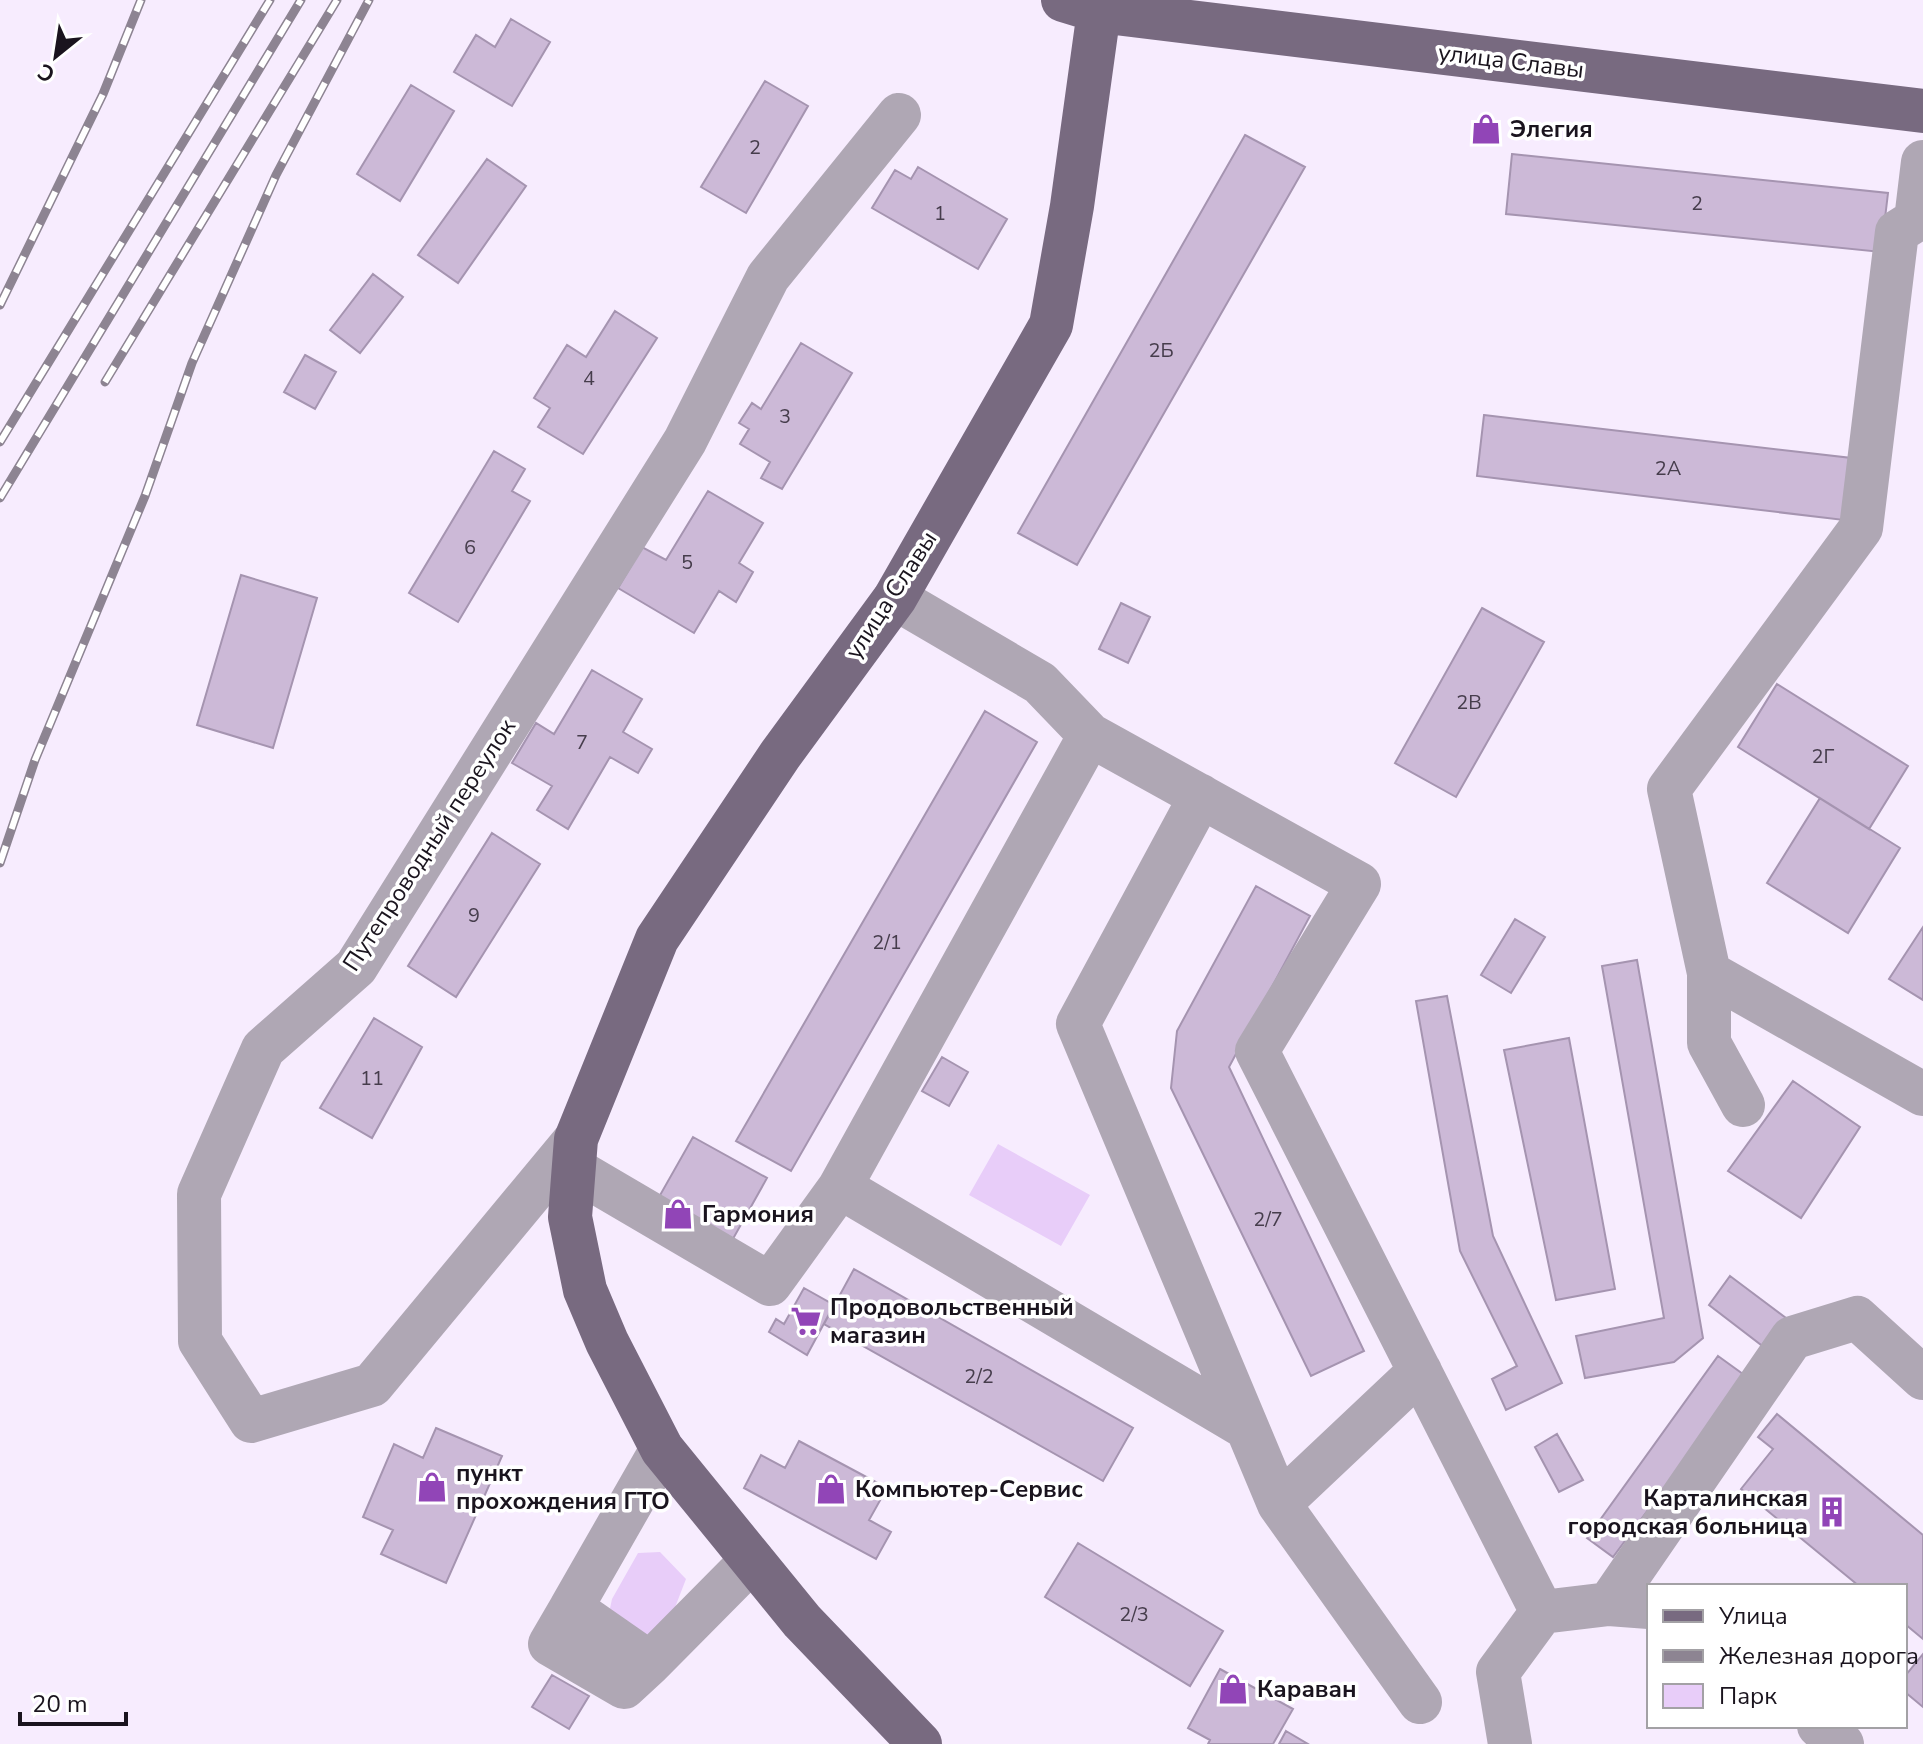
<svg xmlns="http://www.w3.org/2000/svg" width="1923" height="1744" viewBox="0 0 1923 1744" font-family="'Nunito Sans',sans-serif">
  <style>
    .green { fill: #e8cdf9 }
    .building { fill: #ccb9d7; stroke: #a594b0; stroke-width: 2 }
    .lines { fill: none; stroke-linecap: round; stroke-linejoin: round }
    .minor { stroke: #afa7b4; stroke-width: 44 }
    .major { stroke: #786a80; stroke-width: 44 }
    .rail-casing { stroke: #8d8492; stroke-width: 9 }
    .rail { stroke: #fff; stroke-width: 6; stroke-dasharray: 18; stroke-linecap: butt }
    .labels { text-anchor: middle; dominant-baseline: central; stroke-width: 7; stroke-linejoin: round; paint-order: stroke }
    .number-label { font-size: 20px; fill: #463d4c }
    .street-label { font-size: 24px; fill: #1a141e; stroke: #fff }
    .poi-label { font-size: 24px; font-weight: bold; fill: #1a141e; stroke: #fff; text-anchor: start }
  </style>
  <rect width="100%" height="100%" fill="#f7ecfe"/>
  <path class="green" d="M998,1144L1090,1195L1061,1246L969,1195Z
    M660,1552L686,1579L674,1610L648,1640L608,1618L612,1599L638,1553Z"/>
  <path class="building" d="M511,19L550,42L512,106L454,72L476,35L495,47Z
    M765,81L808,106L746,213L701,187Z
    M411,85L454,111L400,201L357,174Z
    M1245,135L1305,167L1077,565L1018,533Z
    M1512,154L1888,193L1881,252L1506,214Z
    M487,159L526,186L458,283L418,255Z
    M918,167L1007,219L978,269L872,208L895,170L911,179Z
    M373,274L403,297L360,353L330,330Z
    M615,311L657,338L583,454L538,427L550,408L534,398L567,345L586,357Z
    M801,343L852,373L782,489L761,478L770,462L740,444L749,429L739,423L752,403L761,409Z
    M305,355L336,372L315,409L284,392Z
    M1484,415L1860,459L1852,521L1477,476Z
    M494,451L525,469L512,491L530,501L458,622L409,593Z
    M708,491L763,523L739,563L753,572L736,602L719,591L694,633L618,588L642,547L666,560Z
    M241,575L317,598L273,748L197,725Z
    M1121,603L1150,617L1128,663L1099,649Z
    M1482,608L1544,642L1456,797L1395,763Z
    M592,670L642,699L623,732L652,749L638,773L610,757L568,829L537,810L552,786L512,763L536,723L554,734Z
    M1777,684L1908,766L1869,829L1738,747Z
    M985,711L1037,742L791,1171L736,1141Z
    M1820,798L1900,848L1848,933L1767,883Z
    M492,833L540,864L456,997L408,966Z
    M1256,886L1310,916L1229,1067L1364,1351L1311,1376L1171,1088L1177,1031Z
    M1515,919L1545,937L1511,993L1481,975Z
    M1923,927V1000L1889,979Z
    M1637,960L1703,1338L1674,1362L1585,1378L1576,1336L1664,1318L1602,966Z
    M1447,996L1493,1236L1562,1383L1506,1410L1492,1379L1517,1366L1460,1251L1416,1001Z
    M374,1018L422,1047L372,1138L320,1108Z
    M1569,1038L1615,1289L1556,1300L1504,1050Z
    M942,1057L968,1072L949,1106L922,1091Z
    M1793,1081L1860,1127L1801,1218L1728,1171Z
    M693,1137L767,1178L729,1246L655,1204Z
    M854,1269L1133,1428L1103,1481L824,1324Z
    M1730,1276L1790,1321L1769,1351L1709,1305Z
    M804,1288L834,1305L807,1355L769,1332L776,1319L784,1324Z
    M1718,1356L1747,1377L1613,1557L1587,1538Z
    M1777,1414L1923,1535V1639L1905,1624V1586H1859L1741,1489L1773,1449L1758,1437Z
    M436,1428L502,1456L446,1583L381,1554L393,1530L363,1517L394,1444L423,1458Z
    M1557,1434L1583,1480L1559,1492L1535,1447Z
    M799,1441L887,1488L869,1520L891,1532L876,1559L744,1488L761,1455L785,1468Z
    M1078,1543L1223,1631L1190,1686L1045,1597Z
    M1923,1654V1707L1905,1692V1676Z
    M1220,1669L1293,1709L1273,1744H1208L1210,1740L1188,1728Z
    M552,1675L589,1696L569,1729L532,1707Z
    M1286,1731L1308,1744H1279Z"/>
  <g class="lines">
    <path class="minor" d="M895,598L1040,683L1090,735L1359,884L1257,1051L1542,1612
      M1201,796L1078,1024L1279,1504L1420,1371
      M1709,973L1923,1094
      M1743,1105L1709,1043V973L1669,789L1861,528L1897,232L1916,220L1923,162
      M576,1139L372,1385L251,1421L200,1341L199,1194L263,1049L356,967L685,441L768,277L899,115
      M574,1169L770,1284L840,1187L1247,1428
      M840,1187L1090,735
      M662,1449L571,1608L650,1663L752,1560
      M1279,1504L1420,1702
      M1609,1604L1792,1338L1857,1318L1923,1378
      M571,1608L550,1644L624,1687L650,1663
      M1819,1726L1842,1744
      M1510,1744L1498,1672L1542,1612L1609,1604L1649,1607"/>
    <path class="major" d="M1063,0L1099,11L1923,111
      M920,1744L802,1621L662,1449L607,1342L585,1290L570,1217L576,1139L657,939L780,755L895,598L1051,325L1072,206L1099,11"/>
    <g class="rail-casing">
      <path id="rail" d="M0,305L103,94L141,0
        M105,382L337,0
        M0,442L270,0
        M0,498L301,0
        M0,863L35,760L145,496L192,363L276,175L369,0"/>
    </g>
    <use href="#rail" class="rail"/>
  </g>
  <defs>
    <g id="shop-bare" transform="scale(2.4)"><path d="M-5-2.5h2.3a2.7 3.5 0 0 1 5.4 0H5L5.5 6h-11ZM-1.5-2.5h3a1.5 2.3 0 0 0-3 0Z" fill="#9145b7" stroke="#fff" stroke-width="2.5" paint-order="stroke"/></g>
    <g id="supermarket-bare" transform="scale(2.4)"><path d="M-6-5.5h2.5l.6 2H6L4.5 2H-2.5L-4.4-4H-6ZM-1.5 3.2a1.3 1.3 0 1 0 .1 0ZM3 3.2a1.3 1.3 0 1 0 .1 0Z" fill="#9145b7" stroke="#fff" stroke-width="2.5" paint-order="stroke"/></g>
    <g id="building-bare" transform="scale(2.4)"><path d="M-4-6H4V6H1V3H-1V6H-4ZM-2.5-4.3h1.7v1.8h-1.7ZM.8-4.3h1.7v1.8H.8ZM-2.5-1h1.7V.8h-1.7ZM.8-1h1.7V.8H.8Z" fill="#9145b7" stroke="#fff" stroke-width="2.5" paint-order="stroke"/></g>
  </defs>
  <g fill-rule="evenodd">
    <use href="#shop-bare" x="1486" y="129"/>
    <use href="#shop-bare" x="678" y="1214"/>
    <use href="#supermarket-bare" x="806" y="1321"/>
    <use href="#shop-bare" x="432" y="1487"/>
    <use href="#shop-bare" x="831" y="1489"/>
    <use href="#building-bare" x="1832" y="1512"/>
    <use href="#shop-bare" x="1233" y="1689"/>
  </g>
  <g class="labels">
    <g class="number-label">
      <text x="755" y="147">2</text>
      <text x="1697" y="203">2</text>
      <text x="940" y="213">1</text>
      <text x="1161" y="350">2Б</text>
      <text x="589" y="378">4</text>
      <text x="785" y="416">3</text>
      <text x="1668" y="468">2А</text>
      <text x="470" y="547">6</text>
      <text x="687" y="562">5</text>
      <text x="1469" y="702">2В</text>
      <text x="582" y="742">7</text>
      <text x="1823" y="756">2Г</text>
      <text x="474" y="915">9</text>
      <text x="887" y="942">2/1</text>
      <text x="372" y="1078">11</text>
      <text x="1268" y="1219">2/7</text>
      <text x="979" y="1376">2/2</text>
      <text x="1134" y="1614">2/3</text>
    </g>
    <g class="street-label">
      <text transform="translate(1511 61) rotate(7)">улица Славы</text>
      <text transform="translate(891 595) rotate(-57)">улица Славы</text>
      <text transform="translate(429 845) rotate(-57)">Путепроводный переулок</text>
    </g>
    <g class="poi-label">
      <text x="1510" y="129">Элегия</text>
      <text x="702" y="1214">Гармония</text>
      <text x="830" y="1307">Продовольственный<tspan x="830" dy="28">магазин</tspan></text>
      <text x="456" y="1473">пункт<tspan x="456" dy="28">прохождения ГТО</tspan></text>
      <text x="855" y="1489">Компьютер-Сервис</text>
      <text x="1808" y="1498" text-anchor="end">Карталинская<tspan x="1808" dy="28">городская больница</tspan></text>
      <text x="1257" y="1689">Караван</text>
    </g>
  </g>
  <rect x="1647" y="1584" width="260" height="144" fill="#ffffff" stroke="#a3a1a5" stroke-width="2"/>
  <rect x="1663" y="1610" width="40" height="12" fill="#786a80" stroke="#a3a1a5" stroke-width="2"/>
  <text x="1719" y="1624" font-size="24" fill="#1a141e">Улица</text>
  <rect x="1663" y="1650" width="40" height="12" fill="#8d8492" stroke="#a3a1a5" stroke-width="2"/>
  <text x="1719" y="1664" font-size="24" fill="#1a141e">Железная дорога</text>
  <rect x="1663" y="1684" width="40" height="24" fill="#e8cdf9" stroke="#a3a1a5" stroke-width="2"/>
  <text x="1719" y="1704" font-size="24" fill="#1a141e">Парк</text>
  <g transform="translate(56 56) rotate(210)" stroke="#ffffff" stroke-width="6" paint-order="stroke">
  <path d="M0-6L14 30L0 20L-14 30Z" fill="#1a141e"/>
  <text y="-12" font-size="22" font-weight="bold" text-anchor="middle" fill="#1a141e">С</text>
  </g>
  <path d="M20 1712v12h106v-12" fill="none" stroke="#1a141e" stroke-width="4"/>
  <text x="32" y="1712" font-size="24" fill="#1a141e" stroke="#ffffff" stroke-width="6" paint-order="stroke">20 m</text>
</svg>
